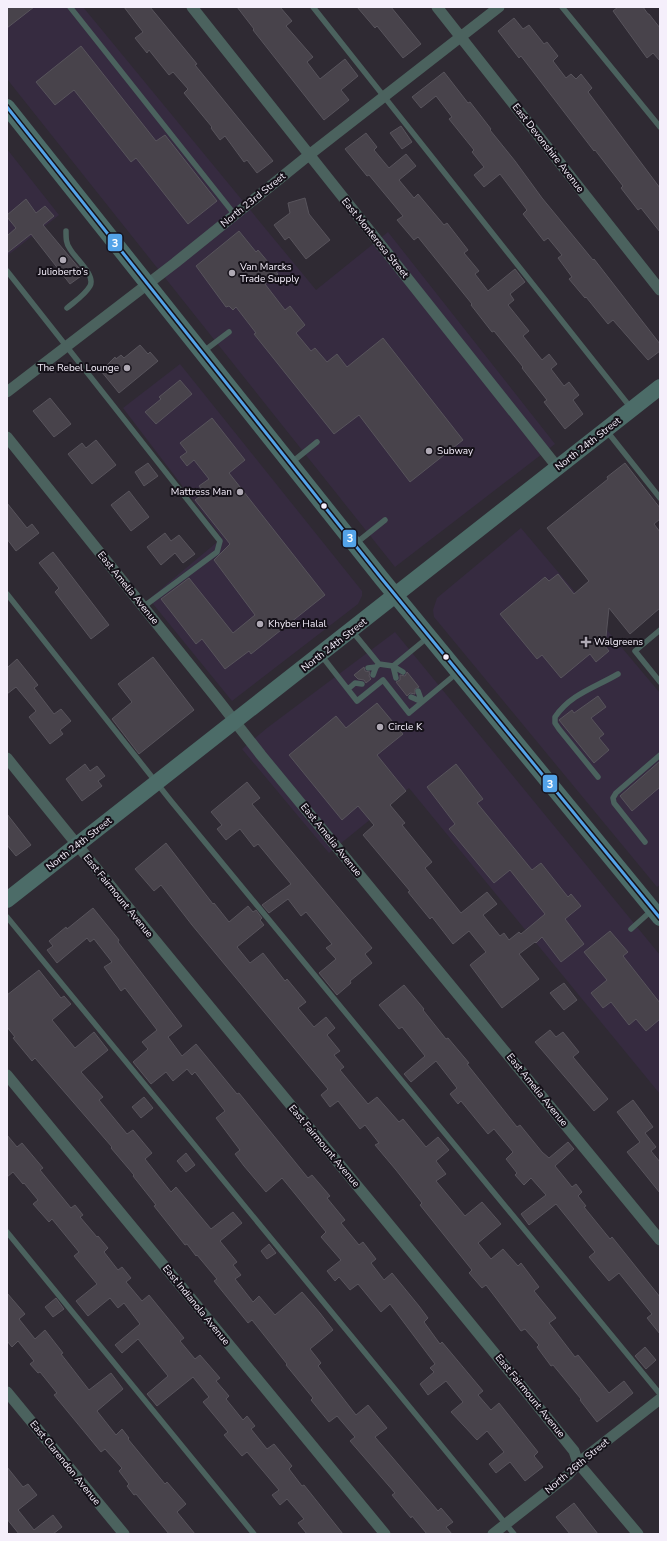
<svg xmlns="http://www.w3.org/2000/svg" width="667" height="1541" viewBox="0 0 667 1541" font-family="'Nunito Sans',sans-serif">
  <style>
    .built { fill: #362b40 }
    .building { fill: #48434b; stroke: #58545c }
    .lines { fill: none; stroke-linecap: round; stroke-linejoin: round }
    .lane { stroke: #4b625e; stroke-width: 5.5 }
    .street { stroke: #4b625e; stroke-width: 11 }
    .secondary { stroke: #4c6c68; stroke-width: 16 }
    .bus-1-casing { stroke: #151119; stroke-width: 6 }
    .bus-1 { stroke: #53a3e8; stroke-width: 3 }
    .poi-dot { fill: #b0aab5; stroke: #151119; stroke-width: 1.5 }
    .bus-dot { fill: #f5effb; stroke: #151119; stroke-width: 1.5 }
    .labels { text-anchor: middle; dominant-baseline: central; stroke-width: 4; stroke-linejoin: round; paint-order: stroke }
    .street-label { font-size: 10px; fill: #f5effb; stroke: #151119 }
    .poi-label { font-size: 10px; fill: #f5effb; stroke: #151119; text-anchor: start }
    .line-badge { stroke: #151119; stroke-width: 1.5 }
    .badge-label { font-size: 11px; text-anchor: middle; font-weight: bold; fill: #fff }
  </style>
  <rect width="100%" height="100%" fill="#2f2a33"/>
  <path class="built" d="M7,7H83L316,290L388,232L555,444L395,567L7,79Z
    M7,149L59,215L7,256Z
    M180,364L362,591V596L358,604L232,701L149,599L222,538L123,408Z
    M521,528L660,693V885L657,887L434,617L433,610L437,598Z
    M395,632L660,955V1094L409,788L329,853L242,749L267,728Z"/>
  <path class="building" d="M7,7H34L7,28Z
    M124,7H150L197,64L195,65L273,161L257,173L247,160L244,162L225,136L220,140L211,128L212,127L184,93L188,89L173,72L169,75L149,50L147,53L135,38L143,32Z
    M237,7H280L292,21L286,26L313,57L307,62L320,79L345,59L358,76L341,90L349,100L324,120L253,30L254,29Z
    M357,7H391L421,44L403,58L377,26L375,28Z
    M618,7H643L648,14H649L660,28V61L653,53L647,58L613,11Z
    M514,18L523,29L529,25L544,44L547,42L558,56L553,61L566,78L571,74L576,79L581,74L592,88L588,92L660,188V232L641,208L638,210L621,188L623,186L595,150L594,151L521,56L519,58L498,31Z
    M81,46L156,141L165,135L217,201L188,224L136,158L131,162L74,90L55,105L36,82Z
    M444,72L468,103L470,102L491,129L490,130L515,161L542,198L593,260L594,259L660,344V351L648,360L613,320L608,324L586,297L585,298L569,279L572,277L558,258L562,255L548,238L544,241L523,214L527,210L500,174L484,187L474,175L484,167L472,152L474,150L449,119L452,117L436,96L421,108L412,97Z
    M401,126L412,142L402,149L390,133Z
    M366,133L377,147L374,150L389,168L406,154L416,166L399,180L414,198L418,194L444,225L447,223L468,250L464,253L479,271L475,274L488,291L515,269L525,282L510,294L514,300L508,305L529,331L523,336L542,360L549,354L557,364L551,369L564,386L569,382L579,395L573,400L583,414L565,429L544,402L547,400L522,368L523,367L494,331L492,332L471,305L472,304L418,237L414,240L397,220L403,216L369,175L367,176L345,149Z
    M305,198L309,214L330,240L306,259L289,237L285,240L274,225L290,213L288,203Z
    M26,199L36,213L45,206L54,216L43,225L84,274L70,284L31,234L7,253V236L16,228L7,217V215Z
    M239,231L256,252L258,250L278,274L265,284L285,310L290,306L305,325L296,333L311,351L315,348L327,362L337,354L347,367L383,338L463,440L410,482L359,415L334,434L254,334L256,333L236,307L233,310L229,306L226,307L196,266Z
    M140,345L148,354L150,352L158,361L119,393L101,371L115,357L116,359L121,355L124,358Z
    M180,380L192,394L156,424L145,412L161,399L159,397Z
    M50,398L71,424L54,437L33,411Z
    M212,418L245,460L229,473L325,595L251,654L249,651L225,669L202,639L196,644L161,599L189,578L233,633L255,615L214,560L230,544L195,500L204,493L199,486L209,479L194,460L187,466L180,457L187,452L180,443Z
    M96,440L116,465L92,484L68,454L82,443L86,448Z
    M148,463L158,476L144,486L135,472Z
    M625,463L660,508V519L654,524L660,532V608L630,634L609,608L605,646L609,651L596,662L590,654L561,678L542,655L537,659L500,614L545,577L549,581L558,574L574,594L589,581L547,528L608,479L607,477Z
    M129,491L149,517L131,531L111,505Z
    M7,503L27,528L32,524L39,533L16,551L7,539Z
    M165,533L171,541L179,535L195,554L183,563L175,553L161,565L147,547Z
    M53,552L109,625L91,639L55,592L59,588L39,563Z
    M153,657L194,710L139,754L112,719L132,702L118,684Z
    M17,659L38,685L34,688L54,714L61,709L71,721L60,730L63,734L50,744L29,717L36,711L16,687L7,694V668Z
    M364,667L365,671L370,672L369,676L371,679L366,683L364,680L358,679L354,675Z
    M407,672L419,687L415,689V694L410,693L407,696L396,682L400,680V675L405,676Z
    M598,696L606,707L591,718L604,734L599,738L609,750L594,763L559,720L572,710L574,713Z
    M377,703L403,734L377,755L406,791L390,805L405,823L402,825L432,862L425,868L461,913L487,892L497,904L483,915L500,936L504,933L509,940L519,932L521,934L545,914L510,870L494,883L449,829L455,824L427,787L456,764L483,799L477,803L532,870L541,863L568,897L571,894L581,906L565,919L584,944L561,962L542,937L536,943L535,942L519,954L539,979L502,1008L470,965L486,952L469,931L453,944L432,917L430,919L408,892L410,891L363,835L374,825L358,806L342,820L289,755L336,716L346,728Z
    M660,761V787L632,811L620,796Z
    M85,764L90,771L97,766L105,776L98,781L102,786L82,801L66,779Z
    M247,782L260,798L252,804L372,948L365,954L372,963L350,981L351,983L337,995L319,973L336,959L326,948L332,944L306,912L301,916L288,899L269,913L262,905L291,884L258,844L254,847L240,829L226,840L217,829L222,825L211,812Z
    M7,814L31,845L16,856L7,845Z
    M166,843L213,904L214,903L229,922L248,906L253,912L256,910L262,918L260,920L264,925L237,947L250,963L263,953L285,981L287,979L306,1002L298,1008L314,1027L326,1017L335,1028L327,1035L340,1051L334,1055L344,1067L340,1070L368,1104L377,1097L399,1122L403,1119L426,1147L438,1137L449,1150L436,1161L446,1174L436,1181L465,1216L482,1202L501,1224L478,1243L491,1259L503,1249L518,1266L521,1263L539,1287L534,1291L556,1318L549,1323L575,1357L578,1355L609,1393L624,1381L633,1393L616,1407L597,1422L580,1400L581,1399L553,1365L551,1366L537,1347L539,1345L525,1329L521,1331L486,1285L482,1288L469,1273L472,1270L420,1205L422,1203L396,1170L375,1145L379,1143L365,1125L360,1129L338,1101L330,1107L321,1095L328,1089L192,925L161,885L154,891L135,869Z
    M93,908L119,940L118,942L182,1026L168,1037L182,1056L196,1044L237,1094L239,1093L308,1178L312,1175L330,1196L327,1198L345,1220L341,1223L359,1245L363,1242L376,1259L371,1263L384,1280L392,1273L419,1306L428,1318L424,1322L440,1344L442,1342L483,1391L478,1395L491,1410L499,1403L538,1452L534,1456L543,1467L525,1481L510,1462L496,1473L489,1464L504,1452L487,1431L477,1440L451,1412L463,1402L446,1381L428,1395L420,1384L434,1372L430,1368L435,1364L390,1304L381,1312L358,1284L350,1290L339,1277L335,1281L327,1271L341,1260L321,1237L326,1232L282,1178L266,1192L244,1166L235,1154L240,1150L216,1118L225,1111L195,1072L192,1075L187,1069L173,1081L166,1072L151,1084L133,1062L148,1049L142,1042L157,1030L125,988L121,991L104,967L112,962L94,939L90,942L87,938L57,963L47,950L53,946L49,941L66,927L67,929Z
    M610,931L628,952L623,956L660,1003V1019L646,1031L636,1019L629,1025L611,1002L603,1008L591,993L607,980L584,952Z
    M39,970L61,998L64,996L71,1004L52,1020L75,1048L94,1032L108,1050L81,1072L103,1097L99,1100L127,1134L133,1130L152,1153L145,1159L171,1192L176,1187L211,1229L233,1212L242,1223L220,1241L237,1262L233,1265L241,1275L235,1279L253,1302L259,1296L275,1315L302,1292L320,1313L333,1330L310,1349L321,1363L318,1366L356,1415L368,1405L387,1428L375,1437L438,1511L441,1508L453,1522L446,1527L452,1534H427L412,1516L411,1518L392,1495L395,1493L350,1441L355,1437L337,1416L329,1422L311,1400L313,1398L286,1365L287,1364L252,1320L248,1323L214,1281L217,1279L197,1255L196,1256L187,1244L185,1245L154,1206L156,1205L133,1176L134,1175L111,1148L112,1147L35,1058L32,1061L13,1038L15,1037L7,1027V995Z
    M564,983L577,1000L564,1010L550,993Z
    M404,985L424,1009L423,1010L446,1039L448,1038L469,1063L467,1064L517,1127L520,1125L542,1152L549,1158L568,1142L574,1149L555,1166L572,1187L576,1184L582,1192L578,1196L586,1206L584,1207L610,1239L612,1237L660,1297V1334L647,1318L652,1314L619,1273L609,1281L589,1257L595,1252L556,1204L529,1225L521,1214L546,1195L531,1178L524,1185L515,1175L517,1173L506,1159L513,1152L494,1129L488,1134L461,1101L458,1104L450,1094L457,1088L436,1061L411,1082L404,1074L425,1056L402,1027L399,1029L379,1005Z
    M550,1030L556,1037L563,1032L579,1052L573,1057L608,1099L594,1111L535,1042Z
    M144,1097L153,1108L141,1118L132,1107Z
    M633,1100L653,1127L645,1133L656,1147L651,1151L660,1162V1193L627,1152L640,1142L617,1112Z
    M7,1135L17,1147L22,1143L43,1168L40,1170L71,1208L75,1205L83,1215L80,1217L97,1237L98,1236L108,1248L104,1252L118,1270L122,1267L131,1278L126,1282L142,1301L149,1295L184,1338L180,1341L195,1359L200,1355L220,1378L216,1381L229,1396L226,1399L243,1420L247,1416L255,1426L251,1429L267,1449L274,1444L292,1466L289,1469L302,1486L304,1485L343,1534H307L298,1523L304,1519L287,1499L280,1505L272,1495L279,1490L247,1452L242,1456L224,1435L228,1432L203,1402L209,1397L193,1377L157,1406L147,1394L168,1376L138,1339L122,1353L115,1345L140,1324L124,1303L118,1308L110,1298L88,1316L76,1301L97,1284L74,1256L79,1252L52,1219L49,1222L33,1204L38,1200L24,1183L23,1184L13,1172L7,1177Z
    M186,1153L195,1165L186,1172L177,1161Z
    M269,1244L276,1253L267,1259L261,1251Z
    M7,1293L25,1314L19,1319L35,1339L45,1330L63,1353L61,1354L89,1390L111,1373L123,1389L97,1411L116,1435L122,1429L129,1438L128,1439L165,1484L167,1482L186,1504L177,1512L195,1534H169L136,1494L134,1495L127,1486L129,1484L119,1471L122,1468L105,1449L101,1452L54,1395L57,1393L40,1372L38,1373L30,1364L34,1361L18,1341L12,1347L7,1341Z
    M56,1298L64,1309L53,1317L45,1307Z
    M645,1347L656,1360L646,1369L635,1356Z
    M7,1467L23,1487L28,1484L37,1495L18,1510L34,1530L53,1515L62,1527L53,1534H19L7,1519Z
    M574,1503L587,1520L598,1534H570L556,1517Z"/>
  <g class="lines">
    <path class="lane" d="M70,7L235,215
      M313,7L631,408
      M562,7L660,127
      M66,231C66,238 66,244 70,249C75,258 96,275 90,286C85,295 74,302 67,308
      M7,271L220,541L217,552L143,607
      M204,351L229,332
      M606,430L660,498
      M291,463L317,442
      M355,544L385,520
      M7,594L171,801L660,1394
      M660,630L635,651L660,682
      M352,631L379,664
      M321,655L357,701L383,680L409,713L457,673
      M368,668L376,667
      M373,675L376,667L379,664L393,666L427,638
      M396,678L393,666L403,672
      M348,689L355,683L362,684
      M411,697L422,702L418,691
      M598,777L559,729L555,723V717C571,694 594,688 618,674
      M645,842L618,808L614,803L613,798L616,793L660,755
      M7,917L514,1534
      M631,929L651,911
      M7,1232L254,1534"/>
    <path class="street" d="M192,7L558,468
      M437,7L660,290
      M7,392L175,263L309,155L499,7
      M7,437L218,700L261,755L660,1240
      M7,758C194,991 387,1219 574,1451L578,1463L638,1534
      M7,1075L385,1534
      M7,1392L124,1534
      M493,1534L568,1475L578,1463L660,1399"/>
    <path class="secondary" d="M7,107L382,579L660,918
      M7,900L660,387"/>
    <g class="bus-1-casing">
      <path id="bus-1" d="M7,107L382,579L660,918"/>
    </g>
    <use href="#bus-1" class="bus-1"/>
  </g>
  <g class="poi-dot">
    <circle cx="63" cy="260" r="4"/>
    <circle cx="232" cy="273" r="4"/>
    <circle cx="127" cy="368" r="4"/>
    <circle cx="429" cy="451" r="4"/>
    <circle cx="240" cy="492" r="4"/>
    <circle cx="260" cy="624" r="4"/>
    <path d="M584 636h4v4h4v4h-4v4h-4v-4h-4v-4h4z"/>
    <circle cx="380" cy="727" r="4"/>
  </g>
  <g class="bus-dot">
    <circle cx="324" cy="506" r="3.5"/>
    <circle cx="446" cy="657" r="3.5"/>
  </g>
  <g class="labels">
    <g class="street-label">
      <text transform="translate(548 148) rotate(52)">East Devonshire Avenue</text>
      <text transform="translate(253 200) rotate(-39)">North 23rd Street</text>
      <text transform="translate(375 238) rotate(51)">East Monterosa Street</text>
      <text transform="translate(588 444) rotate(-38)">North 24th Street</text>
      <text transform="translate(128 588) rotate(51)">East Amelia Avenue</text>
      <text transform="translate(334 645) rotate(-38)">North 24th Street</text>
      <text transform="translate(331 840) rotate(51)">East Amelia Avenue</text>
      <text transform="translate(79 844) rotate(-38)">North 24th Street</text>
      <text transform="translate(118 896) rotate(51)">East Fairmount Avenue</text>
      <text transform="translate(537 1090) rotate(51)">East Amelia Avenue</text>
      <text transform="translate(324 1146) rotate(50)">East Fairmount Avenue</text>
      <text transform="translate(196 1305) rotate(51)">East Indianola Avenue</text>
      <text transform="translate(530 1396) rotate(51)">East Fairmount Avenue</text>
      <text transform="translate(65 1463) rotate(51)">East Clarendon Avenue</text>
      <text transform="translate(577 1466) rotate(-40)">North 26th Street</text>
    </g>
    <g class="poi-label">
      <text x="240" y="267">Van Marcks<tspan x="240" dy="12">Trade Supply</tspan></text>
      <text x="63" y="272" text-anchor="middle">Julioberto’s</text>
      <text x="119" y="368" text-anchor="end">The Rebel Lounge</text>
      <text x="437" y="451">Subway</text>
      <text x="232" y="492" text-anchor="end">Mattress Man</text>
      <text x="268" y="624">Khyber Halal</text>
      <text x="594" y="642">Walgreens</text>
      <text x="388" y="727">Circle K</text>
    </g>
  </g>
  <g class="line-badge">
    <rect x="107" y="233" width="16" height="19" rx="4" fill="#53a3e8"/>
    <rect x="342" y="529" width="15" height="19" rx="4" fill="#53a3e8"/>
    <rect x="542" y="774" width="16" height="19" rx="4" fill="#53a3e8"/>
  </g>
  <g class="badge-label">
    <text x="115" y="247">3</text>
    <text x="350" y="542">3</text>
    <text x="550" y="788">3</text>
  </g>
  <rect width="667" height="1541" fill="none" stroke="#f5effb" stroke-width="16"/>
</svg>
